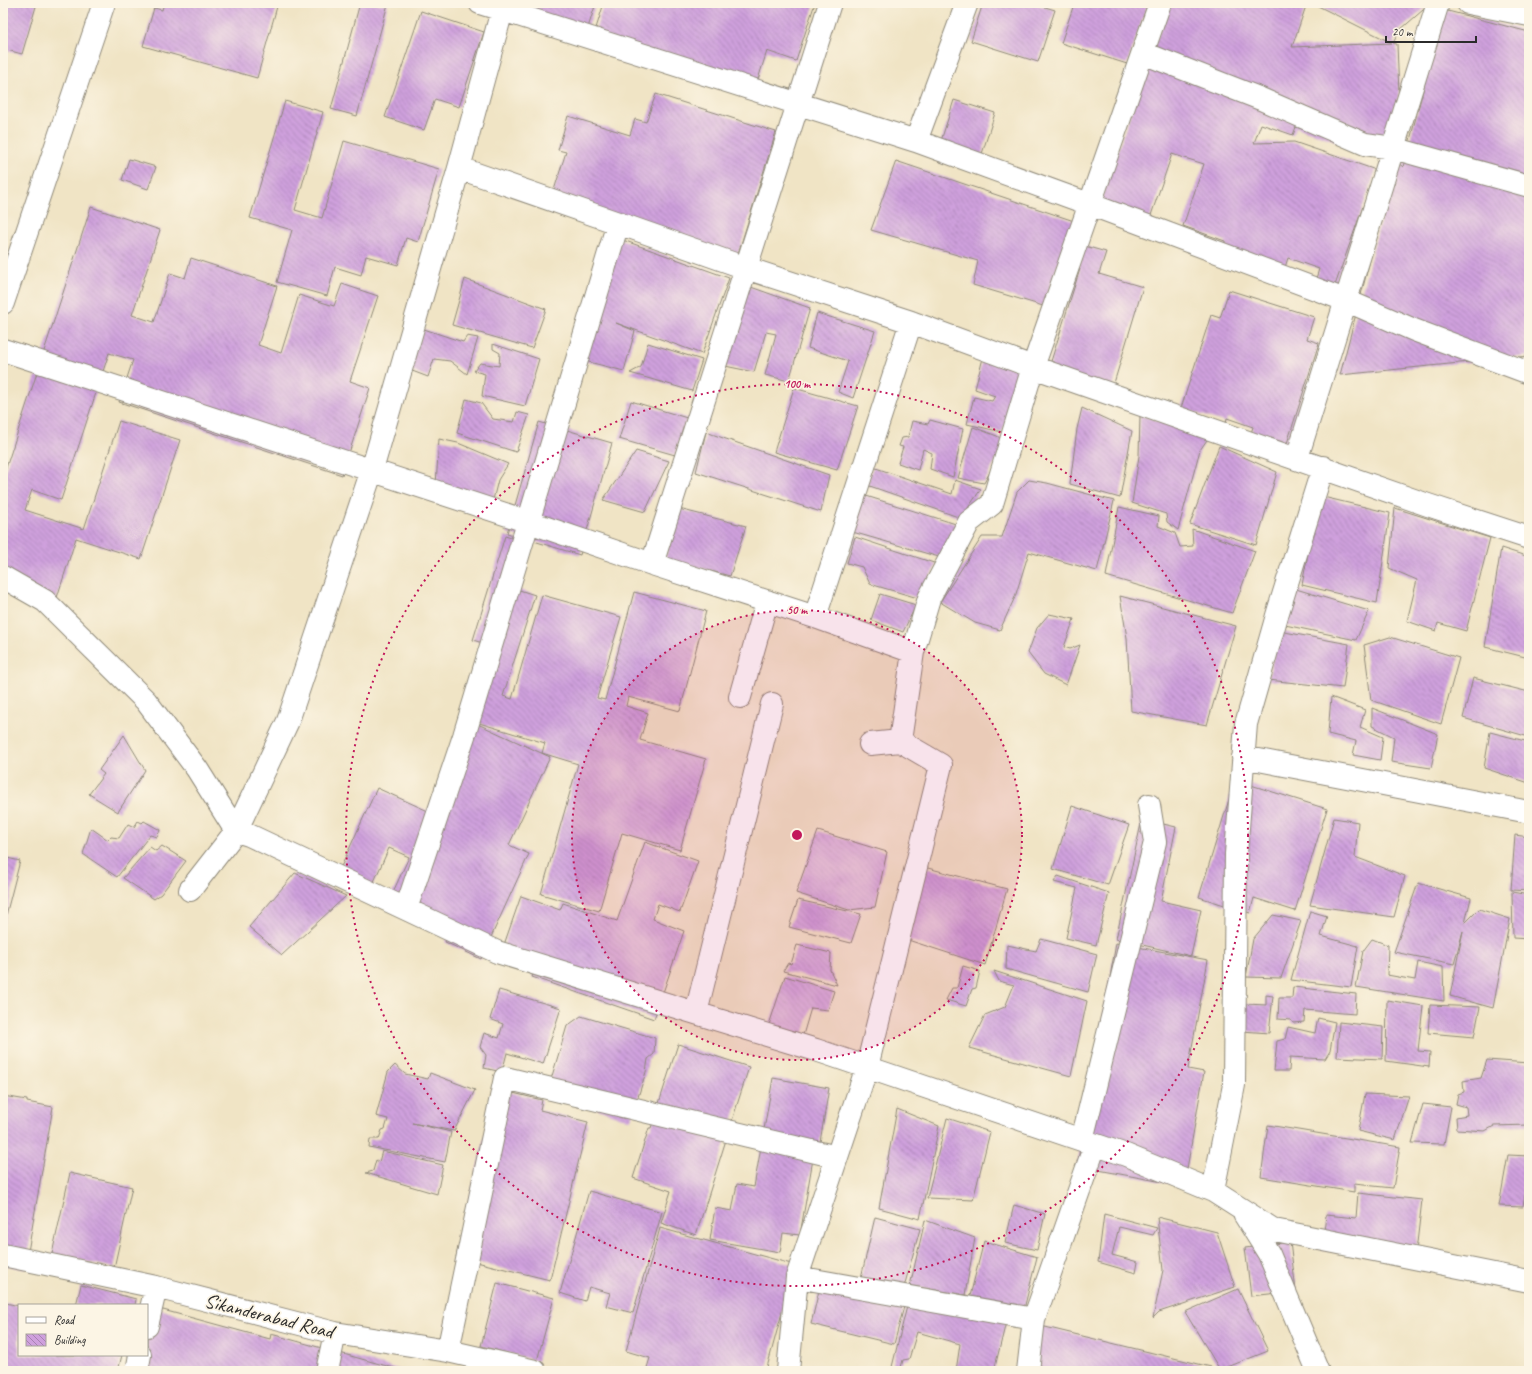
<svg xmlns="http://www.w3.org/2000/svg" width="1532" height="1374" viewBox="0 0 1532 1374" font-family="Caveat,sans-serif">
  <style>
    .building { fill: url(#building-back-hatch) }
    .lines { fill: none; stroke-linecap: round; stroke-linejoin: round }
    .minor-casing { stroke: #8e8878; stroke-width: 24 }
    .major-casing { stroke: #8e8878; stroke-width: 24 }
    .minor { stroke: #fff; stroke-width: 22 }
    .major { stroke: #fff; stroke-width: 22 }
    .ring { fill: none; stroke: #c2185b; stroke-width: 2; stroke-dasharray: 2 4 }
    .labels { text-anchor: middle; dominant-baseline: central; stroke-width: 3.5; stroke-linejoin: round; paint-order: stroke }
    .street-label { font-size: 20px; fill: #2b2b2b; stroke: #fcf5e5 }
    .centre { fill: #c2185b; stroke: #fcf5e5; stroke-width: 2 }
    .ring-label { font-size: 12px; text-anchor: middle; font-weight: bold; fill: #c2185b; stroke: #fcf5e5; stroke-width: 3.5; stroke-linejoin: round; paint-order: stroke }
  </style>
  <defs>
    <pattern id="building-back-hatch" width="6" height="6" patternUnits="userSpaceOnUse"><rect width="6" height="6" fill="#cfa0dd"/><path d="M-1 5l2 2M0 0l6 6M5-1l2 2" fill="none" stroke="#a883b3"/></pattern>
  </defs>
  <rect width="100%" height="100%" fill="#fcf5e5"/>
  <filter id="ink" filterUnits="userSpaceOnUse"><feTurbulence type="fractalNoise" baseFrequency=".025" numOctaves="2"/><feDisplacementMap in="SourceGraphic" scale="8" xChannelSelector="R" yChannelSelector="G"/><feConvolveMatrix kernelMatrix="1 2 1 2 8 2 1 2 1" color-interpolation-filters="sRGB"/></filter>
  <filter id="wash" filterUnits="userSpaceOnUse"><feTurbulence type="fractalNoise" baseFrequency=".012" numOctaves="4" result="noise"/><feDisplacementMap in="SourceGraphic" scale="16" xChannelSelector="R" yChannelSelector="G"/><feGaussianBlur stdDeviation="0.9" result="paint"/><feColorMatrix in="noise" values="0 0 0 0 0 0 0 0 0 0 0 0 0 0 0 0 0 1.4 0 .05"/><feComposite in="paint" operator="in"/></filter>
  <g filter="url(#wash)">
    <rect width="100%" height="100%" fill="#f0e4c5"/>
    <g id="blocks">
      <path class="building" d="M3,3H37L22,54L3,49Z
        M164,3H278L257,78L143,46L154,8L162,10Z
        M360,3L388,4L357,116L331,109Z
        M511,3H596L583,43Z
        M604,3H815L796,61L767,51L755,89L591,44Z
        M983,3H1032L1055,10L1038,62L971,41Z
        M1063,3H1148L1127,64L1061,43L1073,7Z
        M1169,3H1307L1292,47L1392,43L1312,3H1431L1400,30L1393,43L1397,44L1399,94L1379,156L1296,127L1293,135L1261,124L1254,143L1294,142L1376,170L1333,291L1314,285L1319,269L1288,258L1281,280L1226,255L1225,241L1183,226L1204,164L1172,154L1147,227L1097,210Z
        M1444,10L1529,32V356L1340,375L1396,161L1403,167Z
        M421,11L484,32L459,107L435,99L424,130L385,117Z
        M656,94L776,132L732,273L549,206L566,152L558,150L568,116L630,135L635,119L646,122Z
        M954,100L995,113L980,160L939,147Z
        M285,101L323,112L295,210L322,218L344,141L439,169L418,242L406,238L398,265L366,256L361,275L335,267L327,296L277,282L292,230L250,218Z
        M129,159L156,167L148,189L122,180Z
        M896,161L1074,221L1043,306L973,285L978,261L871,230Z
        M91,207L160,230L132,315L154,322L170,273L185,278L191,258L277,286L258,345L281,353L299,295L334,306L342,284L378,296L350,381L370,388L342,475L119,402L133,360L109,353L61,500L32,490L25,510L84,529L119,421L180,440L141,559L76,538L54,607L3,591V477Z
        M620,239L729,278L702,354L616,323L635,331L624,371L585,361Z
        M1085,246L1106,252L1099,274L1143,287L1111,393L1047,374L1080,269H1078Z
        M465,279L546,309L532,348L452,325Z
        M748,286L810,308L789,381L765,375L776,334L766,332L754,372L725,366Z
        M1229,290L1314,317L1307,339L1319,343L1282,459L1246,448L1253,427L1227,418L1226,423L1181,408L1211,315L1220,318Z
        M817,313L875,331L853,398L838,392L848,361L808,348Z
        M424,329L463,342L467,336L478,338L467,374L450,361L434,359L428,377L407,369Z
        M648,343L702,360L692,391L630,373L641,367Z
        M493,344L539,359L525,406L482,396L485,374L474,371L480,363L499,366L500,353L493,349Z
        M983,358L1025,371L1002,432L967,424L974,397L992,401L995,396L975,389Z
        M794,388L858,406L837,470L774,452Z
        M466,399L481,403L493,419L514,422L517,412L529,415L516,452L457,433Z
        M631,401L687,418L675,455L619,439Z
        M1082,408L1132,431L1120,498L1070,484L1077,429Z
        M1140,415L1209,437L1200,450L1178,530L1167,522L1166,514L1132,503L1139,456Z
        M930,420L963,429L953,477L930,469L932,453L923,449L918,470L898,463L903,447L899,446L902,438L908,437L912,421L928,424Z
        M539,422L612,443L580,555L507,533Z
        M973,427L997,436L1006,442L984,483L958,478Z
        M706,432L829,475L821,512L696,472Z
        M439,439L458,443L508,464L498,480L493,500L436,485Z
        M1219,446L1277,472L1256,545L1190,524Z
        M636,451L669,461L645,512L603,500Z
        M873,467L952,494L955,480L981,489L961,518L867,485Z
        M1029,480L1047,483L1114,501L1097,571L1029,552L1015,597L1000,630L975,623L940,602L982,537H1002L1017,492Z
        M863,495L959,525L939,557L849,531Z
        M1319,496L1390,513L1377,603L1302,585Z
        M1119,507L1159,516L1158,526L1175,533L1180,547L1193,546L1192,529L1255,551L1232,613L1106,576Z
        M1395,508L1490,538L1466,631L1438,623L1436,631L1407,621L1417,580L1389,568Z
        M679,509L746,526L730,576L665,559Z
        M505,536L524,542L510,587L535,595L503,696L512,699L542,595L621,617L597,698L605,700L634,592L706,611L680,711L628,697L626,706L648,713L640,740L706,759L680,850L622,833L599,911L541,894L578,764L542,753L545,743L466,719L489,645L473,640Z
        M855,537L937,564L918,598L870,584L862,567L847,563Z
        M1501,548L1529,557V658L1485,647Z
        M1296,589L1369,611L1356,640L1285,625Z
        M880,594L916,605L903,632L871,620Z
        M1120,596L1236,626L1207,725L1131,711L1127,638Z
        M1049,614L1074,619L1064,647L1070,649L1080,645L1066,685L1044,674L1028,653L1037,628Z
        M1279,631L1349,644L1343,688L1268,680Z
        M1390,637L1459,658L1441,724L1371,700L1364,645Z
        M1473,678L1529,692V737L1463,718Z
        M1331,697L1365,710L1360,727L1383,737L1380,760L1353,755L1356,741L1328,734Z
        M1372,708L1438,734L1431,768L1391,762L1394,737L1372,726Z
        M469,720L550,757L509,845L529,854L481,959L445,942L449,933L387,905L409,857L389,848L368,895L335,880L377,788L428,811Z
        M1490,732L1529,742V783L1484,768Z
        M124,735L145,770L118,812L89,794L104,774L99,770Z
        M1235,780L1327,809L1295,911L1254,898L1250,913L1199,897Z
        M1072,806L1129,825L1108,885L1053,869Z
        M1334,818L1358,822L1355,857L1405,876L1394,917L1310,905Z
        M1142,819L1176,827L1161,901L1201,910L1191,956L1116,939Z
        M138,821L142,823L144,821L160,830L157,837L150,835L117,877L83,854L91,828L108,840L111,837L119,838L128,824L134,827Z
        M818,831L887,852L875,907L849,910L796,893Z
        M1515,835L1529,837V891L1511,890Z
        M645,842L698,861L680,912L658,904L653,919L684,931L654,1019L532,977L534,972L499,959L521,896L560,910L563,903L617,921Z
        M162,846L186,861L161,894L154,899L123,878L150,847L156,851Z
        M3,857L20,861L4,923H3Z
        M924,867L1007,889L985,965L908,940Z
        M295,873L346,896L282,955L249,927Z
        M1058,876L1109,893L1096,945L1066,938L1077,888L1054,882Z
        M1418,883L1471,898L1465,923L1479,909L1510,919L1493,1008L1450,996L1463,931L1454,964L1394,952Z
        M1512,892L1529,895V939L1513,938Z
        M798,900L861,914L851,943L789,927Z
        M1310,911L1327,916L1321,936L1358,946L1351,987L1291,980Z
        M1273,915L1301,921L1281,978L1246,977L1253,939Z
        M1041,939L1097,954L1088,992L1006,969L1007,945L1036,951Z
        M1372,939L1388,945L1387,975L1415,980L1418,962L1443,967L1444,1001L1356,987L1363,951Z
        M1116,943L1208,960L1188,1069L1204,1072L1184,1186L1077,1166Z
        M797,945L831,953L830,970L837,985L783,971L788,963L791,964Z
        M963,966L980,971L976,988L972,989L966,1006L946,1000L952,988H957Z
        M994,971L1087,1001L1071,1076L969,1048L985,1015L1005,1007L1014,985L999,981Z
        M785,976L834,991L828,1010L811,1008L801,1042L767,1031Z
        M1293,987L1356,994L1355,1014L1305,1010L1304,1022L1293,1023L1291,1020L1278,1019L1279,998H1292Z
        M499,990L561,1008L543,1064L507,1053L502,1072L484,1068L486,1055L480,1047L484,1033L499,1038L503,1024L490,1019Z
        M1266,995L1273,996L1269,1033L1242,1031L1246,1004L1266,1005Z
        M1387,1000L1423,1006L1418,1051L1430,1052L1429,1067L1386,1061Z
        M1430,1005L1480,1007L1474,1037L1428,1033Z
        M581,1016L655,1038L654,1054L648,1059L646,1072L631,1119L622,1118L592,1107L549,1086L567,1026Z
        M1318,1018L1335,1022L1330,1051L1325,1059L1290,1057L1289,1071H1274L1277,1041L1285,1039L1288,1027L1315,1033Z
        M1339,1022L1383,1027L1382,1059L1337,1057Z
        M678,1044L749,1067L696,1235L661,1223L671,1191L633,1178L649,1128H651Z
        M1487,1060L1529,1063V1125L1494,1126L1485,1131L1457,1129L1456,1117L1467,1115L1466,1107L1456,1104L1458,1094L1464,1092L1463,1081L1481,1078Z
        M395,1065L405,1074L428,1079L430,1073L475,1090L454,1131L412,1123L451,1132L445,1162L369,1147L370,1139H379L382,1130L385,1129L388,1119L376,1116L388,1072Z
        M773,1078L829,1088L819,1148L815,1147L800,1235L783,1233L780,1252L710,1240L715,1208L732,1211L737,1184L754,1187Z
        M496,1089L542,1100L540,1110L588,1122L550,1280L456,1257Z
        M1365,1094L1409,1096L1395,1140L1358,1131Z
        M3,1096L27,1100V1102L53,1107L25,1269L3,1265Z
        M1423,1104L1451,1107L1444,1144L1412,1143Z
        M897,1109L939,1126L920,1219L879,1208Z
        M947,1118L990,1132L973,1200L927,1198Z
        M1268,1125L1400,1147L1393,1188L1354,1184V1192L1261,1177Z
        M382,1151L443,1165L437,1194L366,1173L373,1171L376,1160L379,1162Z
        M1508,1155L1529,1156V1170L1523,1207L1499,1206Z
        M70,1173L132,1187L114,1268L52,1254Z
        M589,1191L662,1212L633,1313L606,1306L610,1293L589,1287L585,1301L560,1293Z
        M1358,1193L1422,1200L1415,1260L1322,1250L1326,1215L1356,1218Z
        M1014,1205L1045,1214L1037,1250L1005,1243Z
        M1104,1214L1157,1228L1153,1235L1119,1227L1112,1255L1138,1262L1136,1273L1098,1262Z
        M875,1217L920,1229L904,1287L861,1278Z
        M1157,1217L1217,1232L1235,1287L1159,1312L1153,1318L1163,1270Z
        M925,1220L975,1238L965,1295L910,1286Z
        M660,1228L795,1265L766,1371H646L650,1358L626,1351Z
        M984,1241L1037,1257L1024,1309L969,1300Z
        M1290,1242L1296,1291L1251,1296L1245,1248Z
        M821,1282L905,1303L894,1344L811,1324Z
        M497,1283L554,1298L537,1361L481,1346Z
        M81,1285L136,1299L135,1305H76Z
        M1238,1289L1268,1351L1220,1370L1185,1312Z
        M908,1302L1007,1318L994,1371H956L960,1344L917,1332L909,1359L903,1360L900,1371H891Z
        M6,1303L19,1306V1355H122L118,1371H3V1317Z
        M152,1307L270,1339L271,1334L405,1371H135L147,1355V1325Z
        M1041,1326L1211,1367L1210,1371H1030Z"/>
    </g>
  </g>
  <g filter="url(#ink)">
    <use href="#blocks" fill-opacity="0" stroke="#8e8878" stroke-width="1"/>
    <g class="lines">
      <g class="minor-casing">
        <path id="minor" d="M480,3L916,141L1089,204L1345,300L1414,330L1529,373
          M1468,3L1529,15
          M1143,53L1261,99L1365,144L1393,148L1529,186
          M916,141L967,3
          M459,168L618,223L746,268L911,322L1033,367L1428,505L1529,538
          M3,350L529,522L652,564L815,617L913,652
          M1297,458L1438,3
          M652,564L830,3
          M3,577L45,601L146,701L197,769L236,831L249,835L497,952L816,1050L1126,1155L1213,1191L1274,1230L1529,1281
          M815,617L911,322
          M740,697L767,601
          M900,741L913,652L929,598L969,522L992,504L1033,367L1160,3
          M1243,757L1529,812
          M190,890L236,831L288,721L372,470L459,168L504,3
          M406,909L464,736L618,223
          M696,1013L772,704
          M1082,1140L1155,842L1149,805
          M1213,1191L1234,1085L1236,854L1246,724L1278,612L1323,467
          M1244,1214L1269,1254L1318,1371
          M3,1255L156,1287L335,1333L448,1351L535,1371
          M797,1277L1034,1319
          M147,1326L156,1287
          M448,1351L505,1078L837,1157
          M137,1371L140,1355
          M327,1371L335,1333
          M788,1371L797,1277L867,1067L941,765L900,741L870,744
          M1028,1371L1034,1319L1095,1145"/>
      </g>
      <g class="major-casing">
        <path id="major" d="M3,303L104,3"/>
      </g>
      <use href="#minor" class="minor"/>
      <use href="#major" class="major"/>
    </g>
  </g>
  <circle cx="797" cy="835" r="225" fill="#c2185b" fill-opacity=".12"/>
  <g class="ring">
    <circle cx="797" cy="835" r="225"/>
    <circle cx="797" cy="835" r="451"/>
  </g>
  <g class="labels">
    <g class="street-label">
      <text transform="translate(269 1316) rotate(14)">Sikanderabad Road</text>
    </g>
  </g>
  <circle cx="797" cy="835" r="6" class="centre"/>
  <g class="ring-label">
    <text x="797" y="388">100 m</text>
    <text x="797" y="614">50 m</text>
  </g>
  <rect width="1532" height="1374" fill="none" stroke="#fcf5e5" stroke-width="16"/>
  <rect x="18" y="1304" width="130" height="52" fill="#fcf5e5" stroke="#a8a49b"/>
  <rect x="26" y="1317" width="20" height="6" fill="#ffffff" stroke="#a8a49b"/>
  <text x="54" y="1324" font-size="12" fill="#2b2b2b">Road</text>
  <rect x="26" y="1334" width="20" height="12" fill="url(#building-back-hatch)" stroke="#a8a49b"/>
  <text x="54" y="1344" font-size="12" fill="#2b2b2b">Building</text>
  <path d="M1386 36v6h90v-6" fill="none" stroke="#2b2b2b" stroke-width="2"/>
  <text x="1392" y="36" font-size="12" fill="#2b2b2b" stroke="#fcf5e5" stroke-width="3" paint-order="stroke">20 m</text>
</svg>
